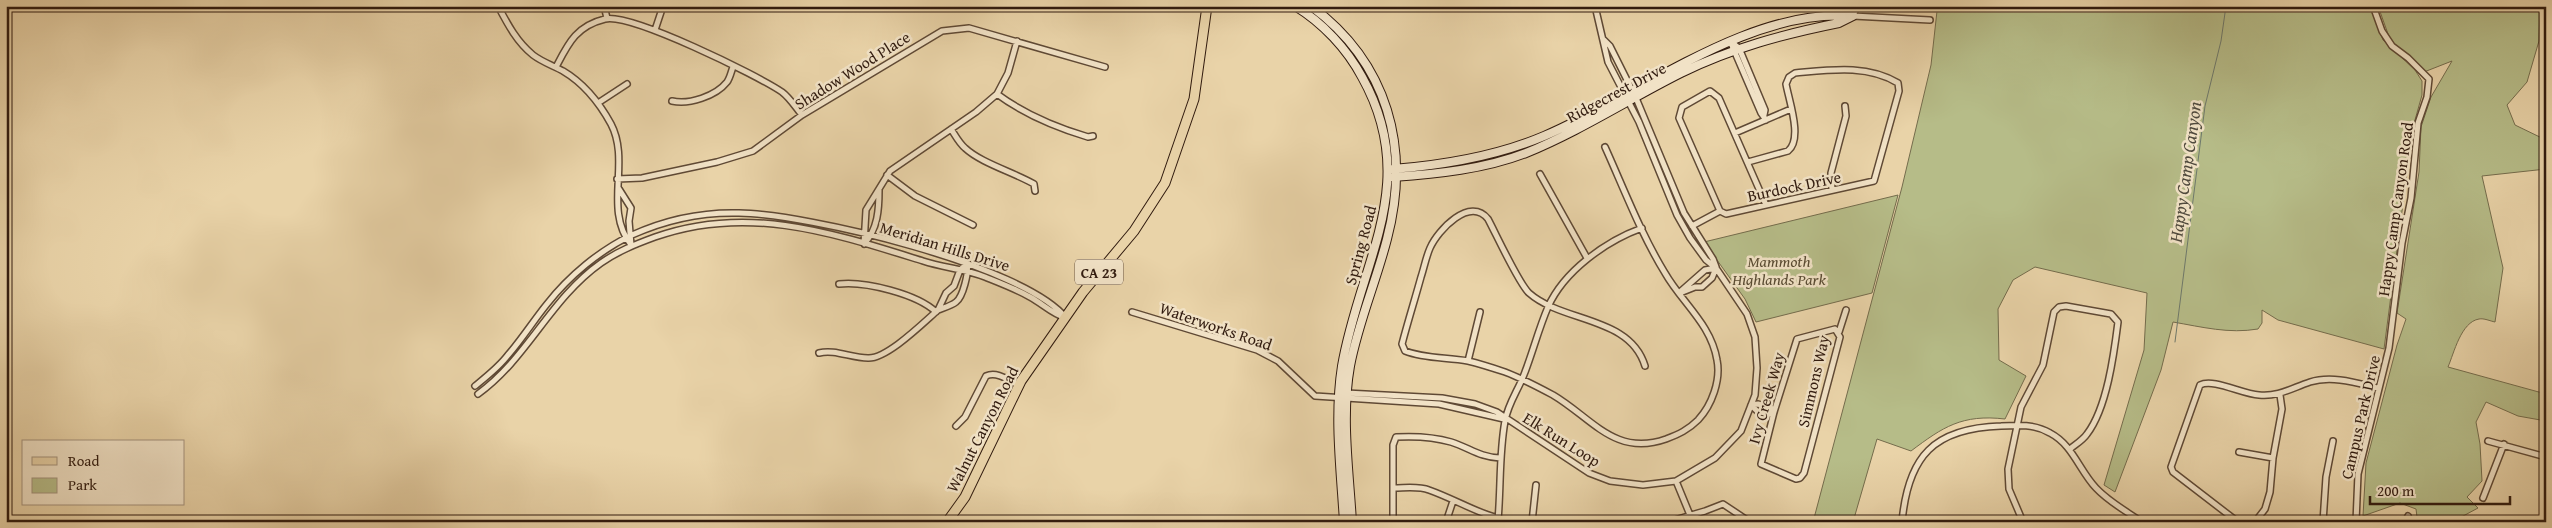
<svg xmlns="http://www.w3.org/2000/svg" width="2552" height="528" viewBox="0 0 2552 528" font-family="'Gentium Book Plus',serif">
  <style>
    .green { fill: #b6bc88; stroke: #746c4c }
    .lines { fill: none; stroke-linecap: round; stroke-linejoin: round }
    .stream { stroke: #6e796c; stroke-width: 1 }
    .street-casing { stroke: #5f4935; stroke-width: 8 }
    .secondary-casing { stroke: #311b0f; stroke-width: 10 }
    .primary-casing { stroke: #311b0f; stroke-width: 11 }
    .street { stroke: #f1e2c6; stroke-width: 5 }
    .secondary { stroke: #f1e2c6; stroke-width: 8 }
    .primary { stroke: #e9d3a8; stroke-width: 9 }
    .labels { text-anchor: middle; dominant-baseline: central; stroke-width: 5; stroke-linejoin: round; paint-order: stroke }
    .shield { fill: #f1e2c6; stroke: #6b5746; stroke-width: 1 }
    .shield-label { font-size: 15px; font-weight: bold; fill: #311b0f }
    .street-label { font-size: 16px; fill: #311b0f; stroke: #f1e2c6 }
    .park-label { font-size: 16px; font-style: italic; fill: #594b33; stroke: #f1e2c6 }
    .water-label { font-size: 18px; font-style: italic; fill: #504a3e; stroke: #f1e2c6 }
  </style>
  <rect width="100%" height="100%" fill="#e9d3a8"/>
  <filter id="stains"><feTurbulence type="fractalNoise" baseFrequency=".004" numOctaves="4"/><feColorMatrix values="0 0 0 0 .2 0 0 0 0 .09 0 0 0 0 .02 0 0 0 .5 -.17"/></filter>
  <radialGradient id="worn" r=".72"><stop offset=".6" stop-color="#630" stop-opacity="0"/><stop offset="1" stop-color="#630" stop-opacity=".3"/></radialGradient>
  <path class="green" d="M1889,6H2370L2383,40L2415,70L2422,81V95L2413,127L2384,349L2278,320L2262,310V323L2258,329C2229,334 2202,327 2173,322L2161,370L2115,492L2104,485L2144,350L2147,293L2035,267L2013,280L1998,309L1999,360L2026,376L2005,419C1962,414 1943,427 1911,451L1877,439L1853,522H1813L1902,187L1931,65L1937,11Z
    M2378,6H2540L2539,41L2527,82L2507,105L2515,125L2546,140V169L2482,176L2503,268L2495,322C2490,321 2484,318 2479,319C2461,322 2454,353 2448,367L2546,394V421L2518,416L2486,402L2476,422L2480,444L2482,481L2467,497L2478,508L2452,522H2413L2417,517L2416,509L2400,503L2363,516L2366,463L2397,345L2406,319L2397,313L2419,172L2421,127L2431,97L2452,61L2424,72L2392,45Z
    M1898,195L1872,293L1756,322L1745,299L1704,242Z"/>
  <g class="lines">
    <path class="stream" d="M2175,342L2205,106L2221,41L2226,6"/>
    <g class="street-casing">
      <path id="street" d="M498,6C508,25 517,42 533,55C542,62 554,66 563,71C585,84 599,102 611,124C631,162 603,209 631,245L629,221L631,208L619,189
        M604,6L607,18
        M1850,6L1853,16
        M1853,16L1930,20
        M1853,16L1857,6
        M655,30L663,6
        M1604,40L1610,46L1636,98L1684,213L1713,259L1716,267
        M556,67C568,44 576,26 605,19C631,13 757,75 782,92C790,98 796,108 802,115
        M997,94C1024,114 1055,127 1088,137L1093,136
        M672,101C689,105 716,96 727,82C730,78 731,72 733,67
        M598,103L627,84
        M1764,115L1765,110L1739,48L1730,41L1761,113L1766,120
        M951,129C955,135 959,143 965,148C981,163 1013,172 1034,184L1035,191
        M1735,133L1791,109
        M1605,147C1624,189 1641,234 1665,273C1682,303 1711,324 1717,360C1721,380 1712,405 1698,420C1688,430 1679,434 1666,439C1615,457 1592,418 1553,395C1538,387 1521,378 1505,372C1493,368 1481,364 1468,361C1448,357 1425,359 1405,351L1402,344C1408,321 1415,299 1421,277C1424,268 1426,257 1430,248C1438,230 1470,196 1488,219C1496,234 1519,284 1529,293C1563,323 1630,316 1645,366
        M1540,174L1587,258
        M887,175L915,196L973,225
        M617,179L642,178L717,162L753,151L802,115L942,31L969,28L1105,67
        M879,190C879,209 878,229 864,244L866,210L890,171L976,112L997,94L1008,73L1017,41
        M1832,190L1831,173L1846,116L1845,106
        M1720,211L1726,214L1874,181L1899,91L1898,83C1867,64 1829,70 1795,73L1789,77L1786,84C1789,101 1803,139 1788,151L1748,162
        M1720,211L1679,118L1682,107L1710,91L1719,98L1766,205
        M1692,226L1720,211
        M967,264C969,272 963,297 956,302C951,306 943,308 938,310L946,293L954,286L960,270Z
        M839,284C865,281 917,294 936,312
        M1680,292L1705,270L1716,268
        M1680,293L1695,287H1702L1712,278L1716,268
        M1132,312L1257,350L1278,361L1315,396L1439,404L1504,419
        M1835,329L1840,337L1804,473L1800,478L1796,479L1761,464L1774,412L1797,339Z
        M1839,332L1846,310
        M819,353C835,349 851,358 868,358C887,359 923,323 938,310
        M1468,361L1480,312
        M475,386C486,377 499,367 508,355C522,339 534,320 547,304C569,276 600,250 632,235C665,220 703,212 739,213C807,214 1024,265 1066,318C1052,314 1043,304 1030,297C1016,289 1000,283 985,277C966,269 944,268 923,261C833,233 748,204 655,237C636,244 618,251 601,263C550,299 527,359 478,394
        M1346,393L1442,398L1475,404L1497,412L1589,473L1610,481L1643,485L1676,481L1715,458L1741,431L1755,395L1757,368L1755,337L1747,314L1716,268L1706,260L1690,238L1677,215L1639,122L1608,62L1595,6
        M1758,404L1771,408L1774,412L1769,414L1757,411L1751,405Z
        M956,426L965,417L986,376C997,371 1008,380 1018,385
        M2488,441L2546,457
        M2239,452L2273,458
        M1676,481L1690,515
        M1394,488C1405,488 1419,486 1429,490C1460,501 1484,518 1517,522
        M2483,498L2504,444
        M1498,520C1501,487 1499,454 1505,421C1508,403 1519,389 1525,372C1533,351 1539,328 1548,307C1564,271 1606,241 1642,228
        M1393,522V445L1396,437C1414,436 1434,437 1451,442C1470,448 1479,457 1500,458
        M1446,522L1453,501
        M1532,522L1536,485
        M1560,522H1611
        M1668,522L1705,511L1723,504L1750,522
        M1902,522C1908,456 1934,428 2001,426C2018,425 2035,424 2050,433C2073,445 2079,470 2096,488C2109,502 2126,511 2142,522
        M2023,522L2009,489L2008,469L2021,407L2043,365L2054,312L2059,307L2066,306L2111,314L2118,322C2114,354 2107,408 2087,434C2083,440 2076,444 2070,449
        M2238,522L2173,472L2171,467L2200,385C2213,378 2242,394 2259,395C2278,397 2292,388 2310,382C2332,375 2357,383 2378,388
        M2255,522L2265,509L2270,492L2273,458L2282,409L2280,395
        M2323,522L2326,477L2333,441
        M2356,522L2358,474L2389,348L2402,243L2411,198L2418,123L2427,97L2429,79L2408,58L2392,46L2382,31L2373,6
        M2405,522L2408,516"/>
    </g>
    <g class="secondary-casing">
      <path id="secondary" d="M1295,6C1323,23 1347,49 1362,77C1422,184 1360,261 1342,366C1334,417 1341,471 1344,522
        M1311,6C1388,63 1411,148 1387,239C1376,282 1358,323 1350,366C1341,417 1349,471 1352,522
        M1393,169C1444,165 1497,156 1544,136C1637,97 1747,8 1851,16
        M1393,177C1437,174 1485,169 1526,153C1580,131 1629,99 1681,73C1732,48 1784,34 1839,23L1853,16"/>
    </g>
    <g class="primary-casing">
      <path id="primary" d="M947,522L965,497L1021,381L1083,292L1134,231L1165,183L1194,99L1207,6"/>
    </g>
    <use href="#street" class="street"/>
    <use href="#secondary" class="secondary"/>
    <use href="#primary" class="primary"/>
  </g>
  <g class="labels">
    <rect class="shield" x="1075" y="259.5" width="48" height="25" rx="4"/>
    <g class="shield-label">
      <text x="1099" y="272">CA 23</text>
    </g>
    <g class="street-label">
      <text transform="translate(852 70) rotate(-32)">Shadow Wood Place</text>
      <text transform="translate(1616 92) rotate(-28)">Ridgecrest Drive</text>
      <text transform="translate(1794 186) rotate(-12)">Burdock Drive</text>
      <text transform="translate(2395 209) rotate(-82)">Happy Camp Canyon Road</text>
      <text transform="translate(1360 245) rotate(-75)">Spring Road</text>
      <text transform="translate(945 246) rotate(17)">Meridian Hills Drive</text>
      <text transform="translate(1216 326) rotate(19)">Waterworks Road</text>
      <text transform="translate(1813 381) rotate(-77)">Simmons Way</text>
      <text transform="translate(1766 398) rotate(-74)">Ivy Creek Way</text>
      <text transform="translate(2360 417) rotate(-77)">Campus Park Drive</text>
      <text transform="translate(982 429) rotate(-63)">Walnut Canyon Road</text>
      <text transform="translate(1562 439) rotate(32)">Elk Run Loop</text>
    </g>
    <g class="park-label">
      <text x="1779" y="261">Mammoth<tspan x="1779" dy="18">Highlands Park</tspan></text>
    </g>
    <g class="water-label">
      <text transform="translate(2185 172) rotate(-82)">Happy Camp Canyon</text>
    </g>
  </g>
  <rect width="2552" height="528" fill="none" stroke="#e9d3a8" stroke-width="25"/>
  <rect x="8" y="8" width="2537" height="513" fill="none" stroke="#311b0f" stroke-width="2.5"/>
  <rect x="12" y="12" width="2527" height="503" fill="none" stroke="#311b0f"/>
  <rect x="22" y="440" width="162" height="65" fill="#f1e2c6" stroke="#a4927d"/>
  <rect x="32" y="457" width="25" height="8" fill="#e9d3a8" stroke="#a4927d"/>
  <text x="68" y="466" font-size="15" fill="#311b0f">Road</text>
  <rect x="32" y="478" width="25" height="15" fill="#b6bc88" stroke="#a4927d"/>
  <text x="68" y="490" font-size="15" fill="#311b0f">Park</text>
  <path d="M2370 496v8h140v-8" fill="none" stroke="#311b0f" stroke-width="2.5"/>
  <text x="2377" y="496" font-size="15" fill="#311b0f" stroke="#f1e2c6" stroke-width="4" paint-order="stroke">200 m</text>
  <rect width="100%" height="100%" filter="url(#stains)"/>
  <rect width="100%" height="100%" fill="url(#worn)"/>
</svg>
